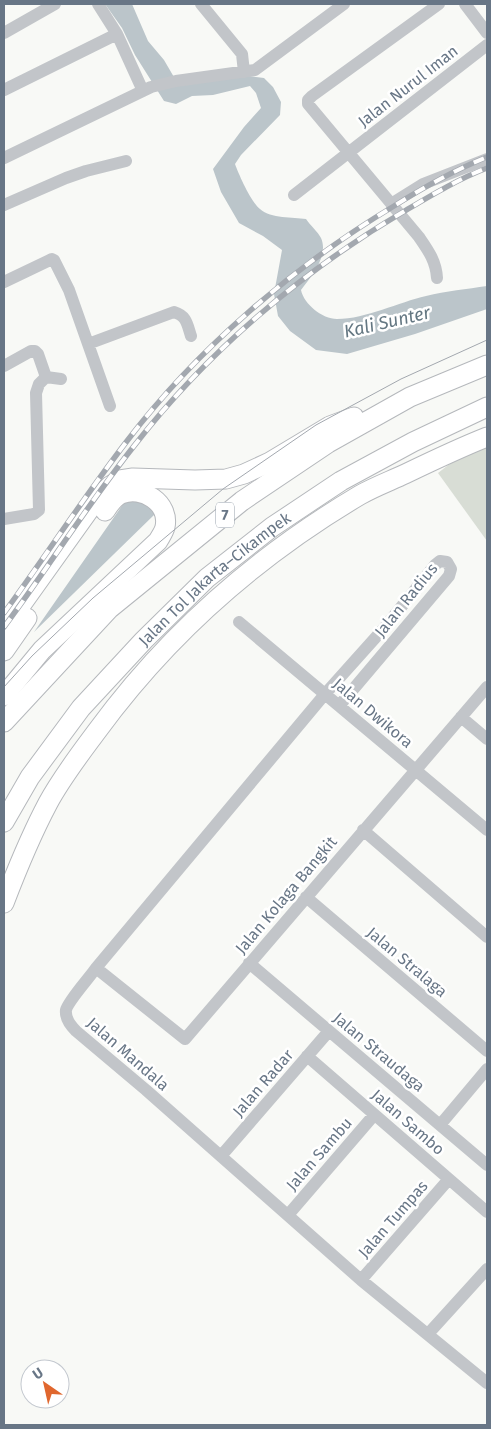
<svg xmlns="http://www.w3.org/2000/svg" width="491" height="1429" viewBox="0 0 491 1429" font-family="'Fira Sans',sans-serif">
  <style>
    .green { fill: #d8ddd5 }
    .water { fill: #bbc5ca }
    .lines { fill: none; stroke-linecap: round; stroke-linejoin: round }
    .highway-casing { stroke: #b5b8bc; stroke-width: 21 }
    .minor { stroke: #c2c5c9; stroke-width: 12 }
    .highway { stroke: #fff; stroke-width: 19 }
    .tram { stroke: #a3a8af; stroke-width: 1 }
    .rail-casing { stroke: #a3a8af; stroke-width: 5.5 }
    .rail { stroke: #fff; stroke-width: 4; stroke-dasharray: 11; stroke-linecap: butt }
    .labels { text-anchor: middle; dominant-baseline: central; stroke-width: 5; stroke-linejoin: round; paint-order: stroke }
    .shield { fill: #fff; stroke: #959faa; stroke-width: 1 }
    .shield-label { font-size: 15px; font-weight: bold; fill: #687686 }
    .street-label { font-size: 16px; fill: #687686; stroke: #fff }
    .water-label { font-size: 18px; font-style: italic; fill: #647782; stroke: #fff }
  </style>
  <rect width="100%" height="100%" fill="#f8f9f6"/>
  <path class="green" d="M487,435V541L438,473Z"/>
  <path class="water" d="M105,4H132L148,41L164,60L178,84L249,76L264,78L273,87L281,102L280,115L241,155L235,164C239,175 251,202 260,209C271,219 293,217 306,219C310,225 318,232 321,238C329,256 311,277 301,290C304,304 322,319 337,319C366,319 399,302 426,296C446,291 467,289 487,286V309L415,334L347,354L316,350L290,331L278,316L274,294L282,250L263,236L239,223L221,192L213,169L244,127L261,108L256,93L250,86L213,95L192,96L176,104L164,101L135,55L122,28Z
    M135,496L154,508V515L34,632L126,500Z"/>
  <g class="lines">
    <g class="highway-casing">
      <g id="highway">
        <path d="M4,629L99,496L110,486L120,480L133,478L195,480L226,479L244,474L270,462L330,426L354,417"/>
        <path d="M4,651L27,618"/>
        <path d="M4,696L42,650L158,541C160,537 164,532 165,527C170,503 142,485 121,494C114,497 109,505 105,511"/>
        <path d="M4,722L109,609L242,501L328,443L410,397L487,365"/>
        <path id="s1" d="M4,822L30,777L81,708L144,640L207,578L272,527L341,481L413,442L487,407"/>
        <path d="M4,903C17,869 31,835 48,803C62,777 80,754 97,731C168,634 257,556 360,495C374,487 390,481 405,474C432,461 459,448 487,437"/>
      </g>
    </g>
    <path class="minor" d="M98,4L117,34L143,91
      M201,4L242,54L244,72
      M465,4L487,33
      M4,33L55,4
      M4,90L117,34
      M4,158L151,87L176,81L255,70L344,4
      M294,195L487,45
      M391,204L423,184L487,159
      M4,205L66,178L86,171L126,161
      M437,278C436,261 428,250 419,237L308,104V100L312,96L439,4
      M4,282L52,259L54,260L69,290L110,406
      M88,344L174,312C187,316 187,324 191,336
      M4,366L31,351H35L38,354L46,377L61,379
      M4,519L34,514L39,510L36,393L39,384L46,377
      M239,622L487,830
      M339,706L449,576L451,569L447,562L440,561L435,565L385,627L325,694L96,968C90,977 68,1001 66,1010C65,1018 71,1026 76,1031L146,1090L361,1280L487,1383
      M461,717L487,739
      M363,830L487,937
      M306,897L487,1051
      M249,963L487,1165
      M96,968L185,1039L487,687
      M307,1056L487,1212
      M440,1125L487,1069
      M221,1156L329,1031
      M288,1215L374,1115
      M361,1280L449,1179
      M428,1334L487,1269"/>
    <use href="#highway" class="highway"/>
    <path class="tram" d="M4,687L32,656L93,598L223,489L316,425L401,379L487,340"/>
    <g class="rail-casing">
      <path id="rail" d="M4,613C45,557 84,497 127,441C197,349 294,266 394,206C424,187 455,170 487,157
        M4,627C48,568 88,504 134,446C207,352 301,272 403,212C430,196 458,179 487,168"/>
    </g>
    <use href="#rail" class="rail"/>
  </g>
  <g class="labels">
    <rect class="shield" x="216" y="502.5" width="18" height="25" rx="4"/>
    <g class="shield-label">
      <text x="225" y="515">7</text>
    </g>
    <g class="street-label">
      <text transform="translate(408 86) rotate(-38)">Jalan Nurul Iman</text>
      <text stroke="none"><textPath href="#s1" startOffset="324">Jalan Tol Jakarta–Cikampek</textPath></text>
      <text transform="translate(406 600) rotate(-51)">Jalan Radius</text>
      <text transform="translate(373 713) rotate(40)">Jalan Dwikora</text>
      <text transform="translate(286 895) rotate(-50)">Jalan Kolaga Bangkit</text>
      <text transform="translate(407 962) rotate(40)">Jalan Stralaga</text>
      <text transform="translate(379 1052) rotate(40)">Jalan Straudaga</text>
      <text transform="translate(128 1054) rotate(41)">Jalan Mandala</text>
      <text transform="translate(263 1083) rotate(-49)">Jalan Radar</text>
      <text transform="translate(408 1122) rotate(41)">Jalan Sambo</text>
      <text transform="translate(319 1154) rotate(-49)">Jalan Sambu</text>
      <text transform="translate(393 1219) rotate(-49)">Jalan Tumpas</text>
    </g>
    <g class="water-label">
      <text transform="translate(387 322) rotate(-13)">Kali Sunter</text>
    </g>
  </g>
  <rect width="491" height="1429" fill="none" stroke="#687686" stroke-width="10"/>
  <g transform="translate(45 1384) rotate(326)"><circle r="24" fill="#ffffff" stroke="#c3c8cf"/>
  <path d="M0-4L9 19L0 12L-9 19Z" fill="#e0672e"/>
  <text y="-8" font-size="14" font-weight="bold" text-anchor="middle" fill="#687686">U</text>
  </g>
</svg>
